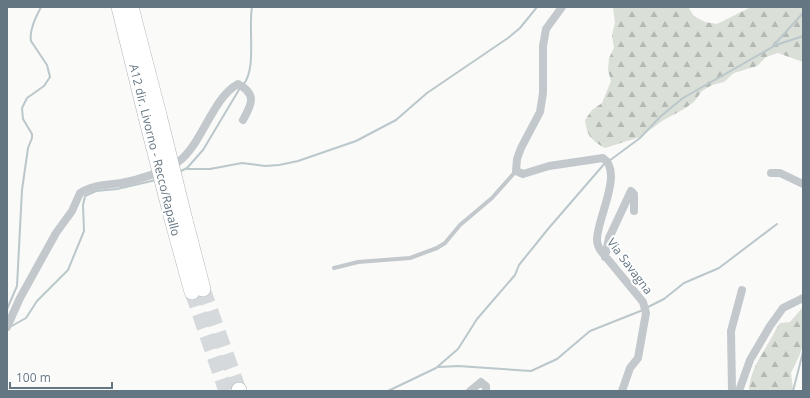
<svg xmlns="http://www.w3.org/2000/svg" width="810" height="398" viewBox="0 0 810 398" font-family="'Open Sans',sans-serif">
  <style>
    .forest { fill: url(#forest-firs) }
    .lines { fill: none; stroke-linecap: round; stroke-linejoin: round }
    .stream { stroke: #bbc7cb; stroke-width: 2 }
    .highway-tunnel { stroke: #d5d9db; stroke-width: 15; stroke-dasharray: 15 8; stroke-linecap: butt }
    .highway-casing { stroke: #b4b9bd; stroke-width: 16 }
    .lane { stroke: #c3c8cc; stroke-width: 4 }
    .street { stroke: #c3c8cc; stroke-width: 8 }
    .highway { stroke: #fff; stroke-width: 15 }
    .highway-bridge-casing { stroke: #b4b9bd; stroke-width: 16; stroke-linecap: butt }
    .highway-bridge { stroke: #fff; stroke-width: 15 }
    .labels { text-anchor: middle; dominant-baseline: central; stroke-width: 4; stroke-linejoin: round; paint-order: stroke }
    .street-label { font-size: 12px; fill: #657683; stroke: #fff }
  </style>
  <defs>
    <pattern id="forest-firs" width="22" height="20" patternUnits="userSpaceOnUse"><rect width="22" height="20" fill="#dadfd7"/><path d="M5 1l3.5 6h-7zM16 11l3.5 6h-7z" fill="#b4b9b4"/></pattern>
  </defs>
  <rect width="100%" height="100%" fill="#fafaf8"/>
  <path class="forest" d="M613,7H688L694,16L705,22L717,24L751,7H803V62L778,53L766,57L757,66L734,73L724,82L712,85L702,91L694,102L684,109L662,121L640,137L605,148C591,140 587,136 585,120L592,110L602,103L611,81L608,70L609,58L614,48L612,35L615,23Z
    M803,307V344L800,354L791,373L793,389L795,391H749C750,366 767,349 777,327L780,323L790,322Z"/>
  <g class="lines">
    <path class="stream" d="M774,45L803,13
      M243,85C257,69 248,29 252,7
      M609,161L640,138L661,116L683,98L776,45L803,36
      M187,169H210L242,163L265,166L279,165L298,161L356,141L396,120L427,93L508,38L520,28L537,7
      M179,172L187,168L203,150L240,88
      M646,308L664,299L684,283L719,268L777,224
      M7,309L17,286L22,190L28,148L32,138V134L23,119L22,108L27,98L44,86L50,77L47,65L31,41C29,30 36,17 41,7
      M10,327L26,318L37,301L68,270L84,231L83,205L85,196L96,191L117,189L156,180
      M439,367L458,366L531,371L557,359L590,331L643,310
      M388,391L436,368L458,349L477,319L515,275L519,265L548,229L605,163
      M793,391L803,352"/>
    <path class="highway-tunnel" d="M203,289L239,390
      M192,292L226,391"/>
    <g class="highway-casing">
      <path id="highway" d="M119,7L146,117
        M131,7L159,115
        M185,220L203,289
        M173,223L192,292
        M239,390V391"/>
    </g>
    <path class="lane" d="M334,268L358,262L410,258L437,248L445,243L460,225L492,198L516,171"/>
    <path class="street" d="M562,7L546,29L543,46V93L540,112L521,148L517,159L516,171L523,174L549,166L603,158C624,172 597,218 597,240C597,244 599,248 601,251L643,302L646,313L638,358L630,368L622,391
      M771,173H780L803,184
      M605,257L609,238L631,191L634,194V211
      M7,327L20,298L56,233L72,211L80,193C92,185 106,185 121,183C139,180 163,172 178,162C202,145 212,98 238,84C257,94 252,104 243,120
      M470,391L481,382L486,386V391
      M732,391L731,331L742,290
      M739,391L750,360L770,326L783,308L803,298"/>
    <use href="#highway" class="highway"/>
    <g class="highway-bridge-casing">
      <path id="highway-bridge" d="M159,115L185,220
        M146,117L173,223"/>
    </g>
    <use href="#highway-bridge" class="highway-bridge"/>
  </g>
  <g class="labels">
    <g class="street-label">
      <text transform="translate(155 150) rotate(76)">A12 dir. Livorno - Recco/Rapallo</text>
      <text transform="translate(630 266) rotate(53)">Via Savagna</text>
    </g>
  </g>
  <rect width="810" height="398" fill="none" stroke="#657683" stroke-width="16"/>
  <path d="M10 382v6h102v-6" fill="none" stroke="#657683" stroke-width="2"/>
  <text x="16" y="382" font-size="12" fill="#657683" stroke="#ffffff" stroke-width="3" paint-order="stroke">100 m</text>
</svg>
